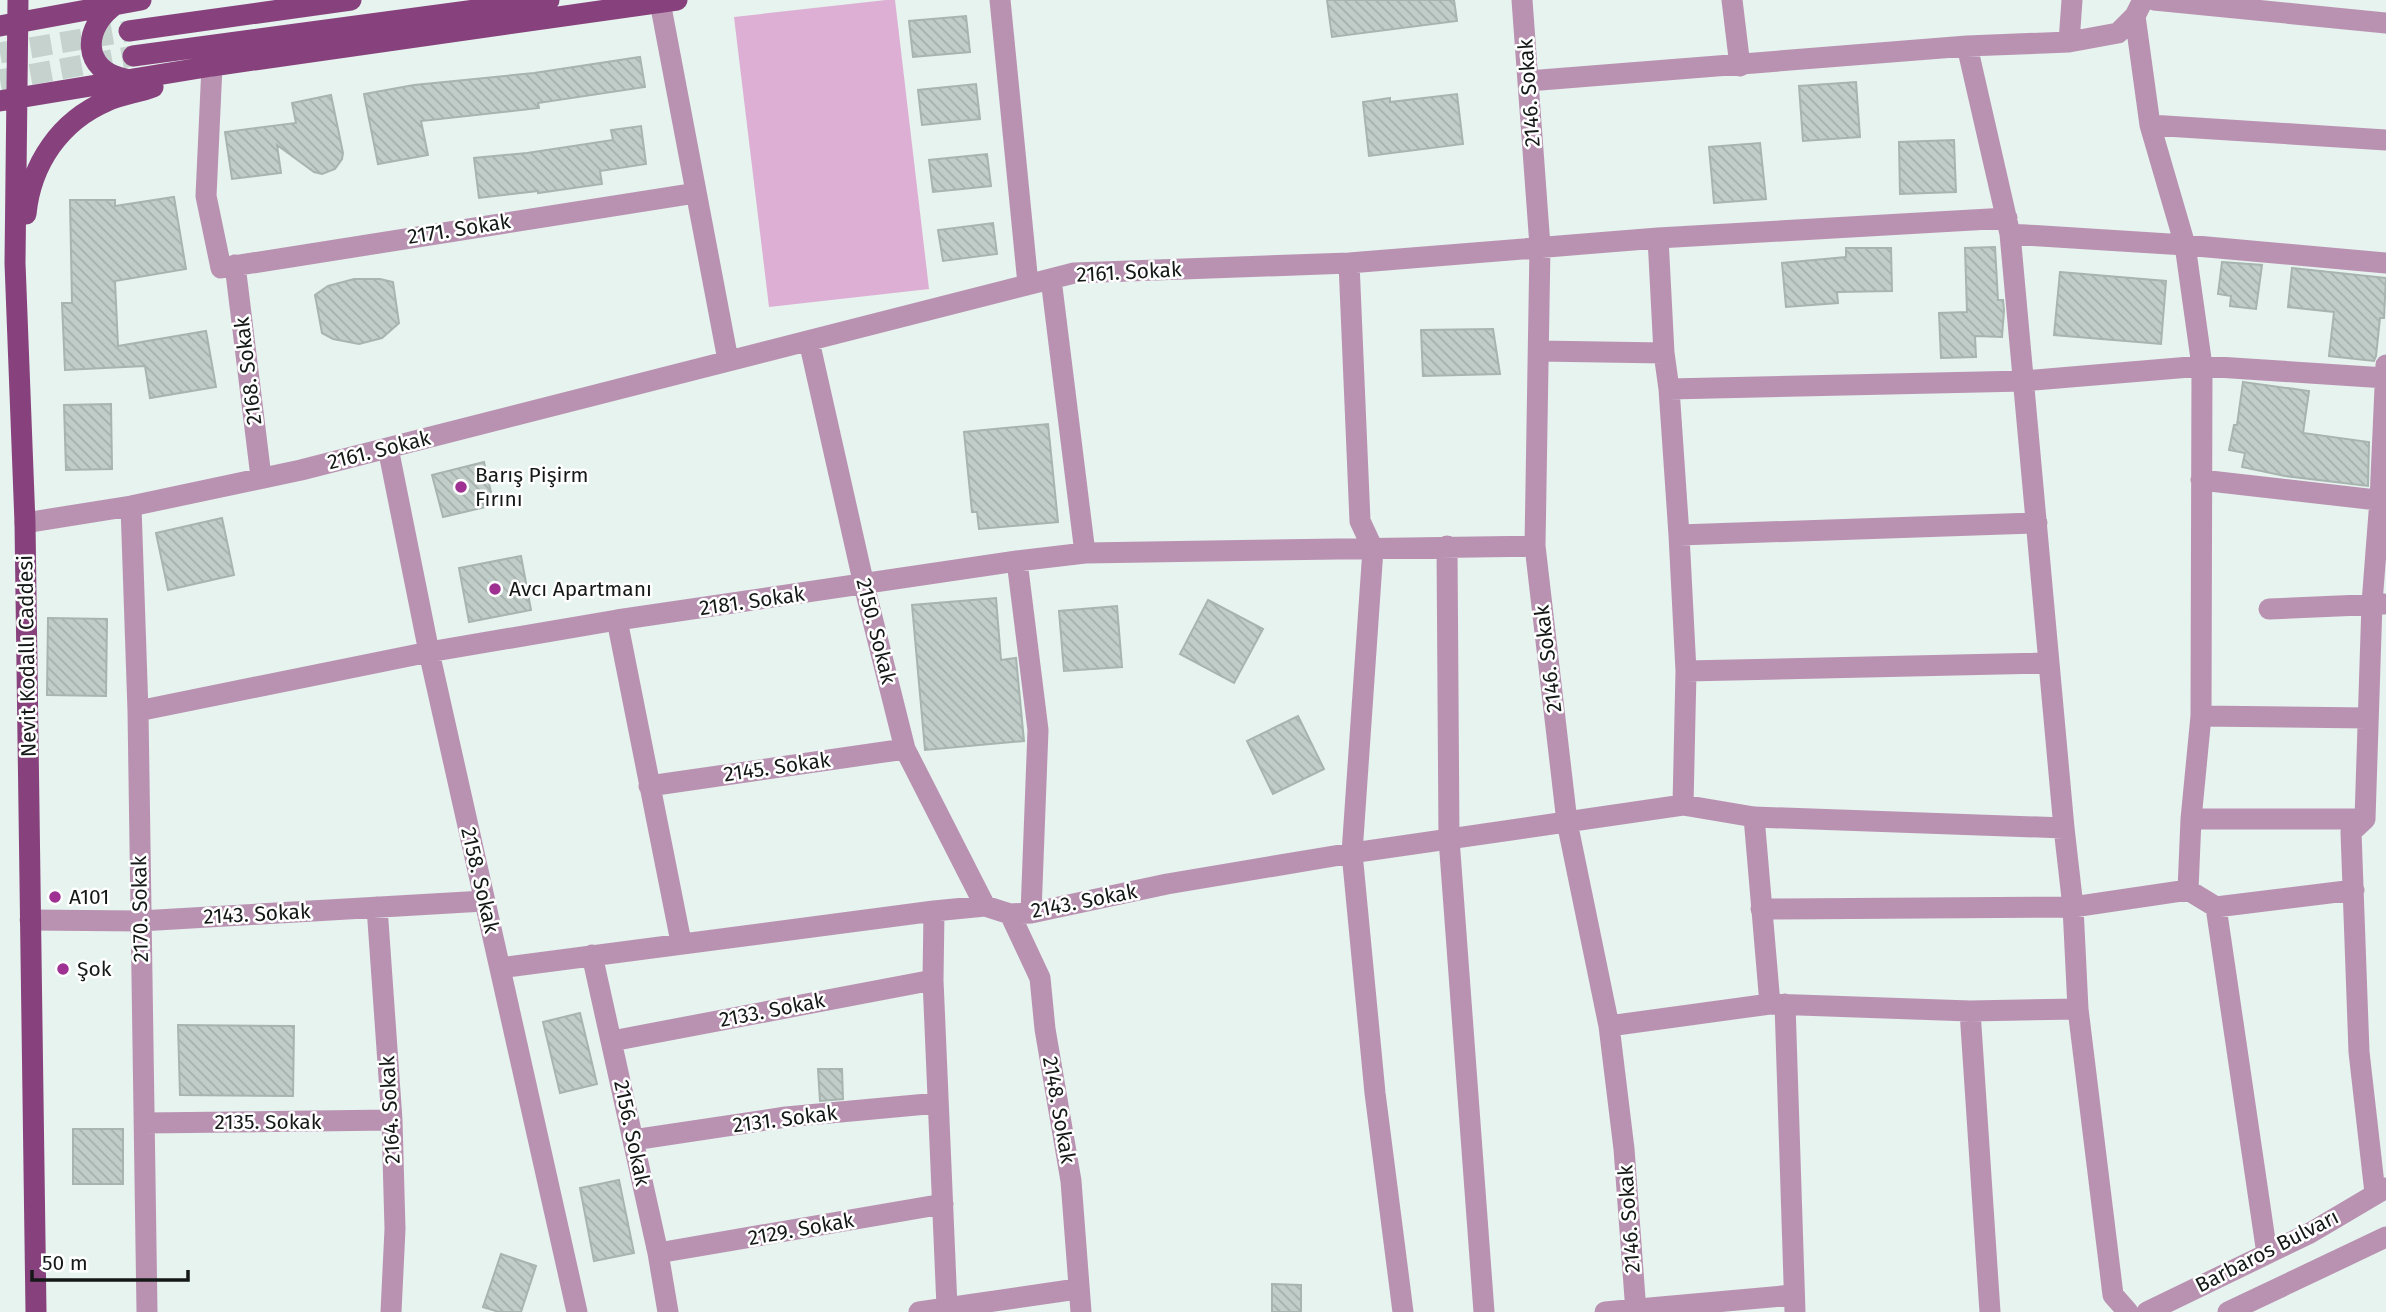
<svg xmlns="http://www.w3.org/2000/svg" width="2386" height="1312" viewBox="0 0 2386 1312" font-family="'Fira Sans',sans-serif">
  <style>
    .grass { fill: #ddafd4 }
    .building { fill: url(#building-back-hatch); stroke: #a8b4b0; stroke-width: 2 }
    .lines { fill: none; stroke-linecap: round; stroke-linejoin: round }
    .major-tunnel { stroke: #c6d2ce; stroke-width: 21; stroke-dasharray: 21 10; stroke-linecap: butt }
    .minor { stroke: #b992b2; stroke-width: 21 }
    .major { stroke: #87427d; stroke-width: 21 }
    .poi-dot { fill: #9e3191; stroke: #fff; stroke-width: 2.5 }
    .labels { text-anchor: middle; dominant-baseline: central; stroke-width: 5; stroke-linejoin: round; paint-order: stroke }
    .street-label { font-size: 21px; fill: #141817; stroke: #fff }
    .poi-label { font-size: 21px; fill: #141817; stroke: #fff; text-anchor: start }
  </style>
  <defs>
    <pattern id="building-back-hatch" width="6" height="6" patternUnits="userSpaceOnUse" patternTransform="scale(1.75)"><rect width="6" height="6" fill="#c1cdc9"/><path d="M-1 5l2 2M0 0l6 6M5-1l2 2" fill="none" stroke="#a5afac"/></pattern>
  </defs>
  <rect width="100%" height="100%" fill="#e6f3ee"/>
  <path class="grass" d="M886,0H895L929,289L769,307L734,17Z"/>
  <path class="building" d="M1327,0H1454L1457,21L1332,37Z
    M966,16L970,52L913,57L909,21Z
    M640,57L645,87L538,103L539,108L421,121L428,155L378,164L364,94L414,85L534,73Z
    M1856,82L1860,137L1803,141L1799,86Z
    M976,84L980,119L922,125L918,90Z
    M1457,94L1463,144L1369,156L1363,102L1390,98V102Z
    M331,95L343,153L342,159L335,169L322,174L314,172L277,145L281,173L232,179L225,132L296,123L292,103Z
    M641,126L646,164L600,171L602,184L538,193V191L479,198L474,158L527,153L613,140L611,130Z
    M1954,140L1956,192L1900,194L1899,142Z
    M1760,143L1766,199L1714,203L1709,147Z
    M987,154L991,186L933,192L929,160Z
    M174,197L186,269L115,281L118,346L206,331L216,387L150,398L145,366L65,370L62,303H72L70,200H115V206Z
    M993,223L997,254L943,261L938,230Z
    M1995,247L1998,300H2003L2004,310L2002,337L1975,336L1976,357L1941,358L1939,313L1967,312L1965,248Z
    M1846,248H1891L1892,291L1837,292L1838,303L1786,307L1782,263L1846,257Z
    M2222,262L2262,265L2256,309L2230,306L2231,296L2218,294Z
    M2292,268L2386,278L2384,318H2380L2376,356L2374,361L2329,356L2334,312L2288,307Z
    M2060,272L2166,281L2161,344L2054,335Z
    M354,279H380L393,282L399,323L382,338L359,344L333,339L322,333L315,295L328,286Z
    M1493,329L1500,374L1423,376L1421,330Z
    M2243,382L2309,391L2303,433L2369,442L2368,486L2285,476L2242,467L2245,453L2229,450L2234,425H2237Z
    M111,404L112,469L66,470L64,405Z
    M1048,424L1058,522L979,529L977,512H972L964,432Z
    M484,462L494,505L443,517L432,475Z
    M222,518L234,575L168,590L156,533Z
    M521,556L531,610L469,622L459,568Z
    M996,598L1001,660L1016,658L1024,741L925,750L912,605Z
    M1208,600L1263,629L1234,683L1180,654Z
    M1117,606L1122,667L1064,671L1059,611Z
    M48,618L107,619L106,696L47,695Z
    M1298,716L1324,769L1273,794L1247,741Z
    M580,1013L597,1084L560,1093L543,1022Z
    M178,1025L294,1026L293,1096L180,1095Z
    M818,1069H842L843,1099L820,1101Z
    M73,1129H123V1184H73Z
    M619,1180L634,1253L594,1261L580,1188Z
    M501,1254L536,1266L521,1312H499L483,1307Z
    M1272,1284L1301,1285V1312H1272Z"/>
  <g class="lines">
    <path class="major-tunnel" d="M0,53L129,31
      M0,80L133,56"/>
    <path class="minor" d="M1000,0L1028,284
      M1522,0L1540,246L1535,546L1567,822L1609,1026L1624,1149L1636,1312
      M1732,0L1740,66
      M2154,0L2386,23
      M660,2L728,360
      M2135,16L2150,125L2185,245L2202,366L2201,716L2191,819L2188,890
      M2069,42L2072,0
      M1967,46L2010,234L2064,828L2073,907L2078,1009L2113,1295L2128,1312
      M212,66L206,196L221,268L696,193
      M1528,81L1967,46L2069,42L2118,33L2135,16L2143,0
      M2150,125L2386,140
      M2010,234L2185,245L2386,263
      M1658,238L1664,353L1669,389L1679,535L1686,671L1683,805
      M1349,263L1360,521L1373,549L1352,853L1375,1093L1403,1312
      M235,265L261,477
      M1051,279L1085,553
      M809,341L864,585L905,749L985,906
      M1539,351L1664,353
      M1669,389L2024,381L2202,366L2386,378
      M388,448L429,652L577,1312
      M2201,480L2386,501
      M131,506L138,711L147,1312
      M25,523L131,506L301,470L1074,273L1349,263L1658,238L2007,218
      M1679,535L2037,523
      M1447,546L1449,839L1484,1312
      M1017,561L1038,730L1031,913
      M2269,609L2384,604
      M617,620L681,942
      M1686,671L2049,663
      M138,711L429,652L617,620L1017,561L1085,553L1535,546
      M2201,716L2368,718
      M649,786L905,749
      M1754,817L1770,1004
      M2191,819H2365
      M377,907L392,1120L395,1229L391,1312
      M2216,907L2267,1254
      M1761,909L2073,907L2188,890L2216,907L2354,890
      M934,911L933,980L947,1307
      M1010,914L1040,978L1045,1029L1071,1181L1081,1312
      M30,920L140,921L484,901
      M592,955L658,1253L668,1312
      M500,968L934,911L985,906L1010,914L1031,913L1167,884L1352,853L1683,805L1754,817L2064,828
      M1785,1004L1795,1312
      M1970,1011L1990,1312
      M1609,1026L1770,1004L1970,1011L2078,1009
      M612,1041L933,980
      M144,1123L392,1120
      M633,1140L786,1117L938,1103
      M2375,1193L2359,1052L2351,832L2365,819L2372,603L2380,500L2386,365
      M658,1253L943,1204
      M919,1312L1077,1289
      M1605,1312L1793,1295
      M2147,1312L2310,1233L2386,1188
      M2228,1312L2386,1237"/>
    <path class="major" d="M18,0L15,263L25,523L36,1312
      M116,4C82,27 81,71 126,79
      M0,26L141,0
      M129,31L351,0
      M133,56L549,0
      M0,101L212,66L677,0
      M26,214C31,164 60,121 107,101C122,94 138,93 153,87"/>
  </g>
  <g class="poi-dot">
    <circle cx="461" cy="487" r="7"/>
    <circle cx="495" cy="589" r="7"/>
    <circle cx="55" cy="897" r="7"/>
    <circle cx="63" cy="969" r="7"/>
  </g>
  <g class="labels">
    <g class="street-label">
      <text transform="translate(1529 93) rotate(-94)">2146. Sokak</text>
      <text transform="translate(459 229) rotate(-9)">2171. Sokak</text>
      <text transform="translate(1129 272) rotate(-3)">2161. Sokak</text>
      <text transform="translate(248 371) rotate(-97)">2168. Sokak</text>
      <text transform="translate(379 450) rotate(-14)">2161. Sokak</text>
      <text transform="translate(752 601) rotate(-8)">2181. Sokak</text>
      <text transform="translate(876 631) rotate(76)">2150. Sokak</text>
      <text transform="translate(27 656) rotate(-91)">Nevit Kodallı Caddesi</text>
      <text transform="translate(1548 659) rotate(-97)">2146. Sokak</text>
      <text transform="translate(777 767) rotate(-8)">2145. Sokak</text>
      <text transform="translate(480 880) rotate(77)">2158. Sokak</text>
      <text transform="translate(1084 901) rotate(-11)">2143. Sokak</text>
      <text transform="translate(140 909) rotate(-91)">2170. Sokak</text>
      <text transform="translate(257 914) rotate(-3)">2143. Sokak</text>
      <text transform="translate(772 1010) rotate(-11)">2133. Sokak</text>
      <text transform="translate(390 1110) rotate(-93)">2164. Sokak</text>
      <text transform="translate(1059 1110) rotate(80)">2148. Sokak</text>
      <text transform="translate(785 1119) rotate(-7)">2131. Sokak</text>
      <text x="268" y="1122">2135. Sokak</text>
      <text transform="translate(632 1133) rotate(78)">2156. Sokak</text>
      <text transform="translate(1629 1219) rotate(-94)">2146. Sokak</text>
      <text transform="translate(801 1229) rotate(-10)">2129. Sokak</text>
      <text transform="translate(2267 1251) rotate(-27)">Barbaros Bulvarı</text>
    </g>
    <g class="poi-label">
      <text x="475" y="475">Barış Pişirm<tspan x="475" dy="24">Fırını</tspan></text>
      <text x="509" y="589">Avcı Apartmanı</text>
      <text x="69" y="897">A101</text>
      <text x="77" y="969">Şok</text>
    </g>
  </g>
  <path d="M32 1270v10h156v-10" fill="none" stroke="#141817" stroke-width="3.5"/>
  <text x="42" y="1270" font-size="21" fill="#141817" stroke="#ffffff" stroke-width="5" paint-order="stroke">50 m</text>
</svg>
